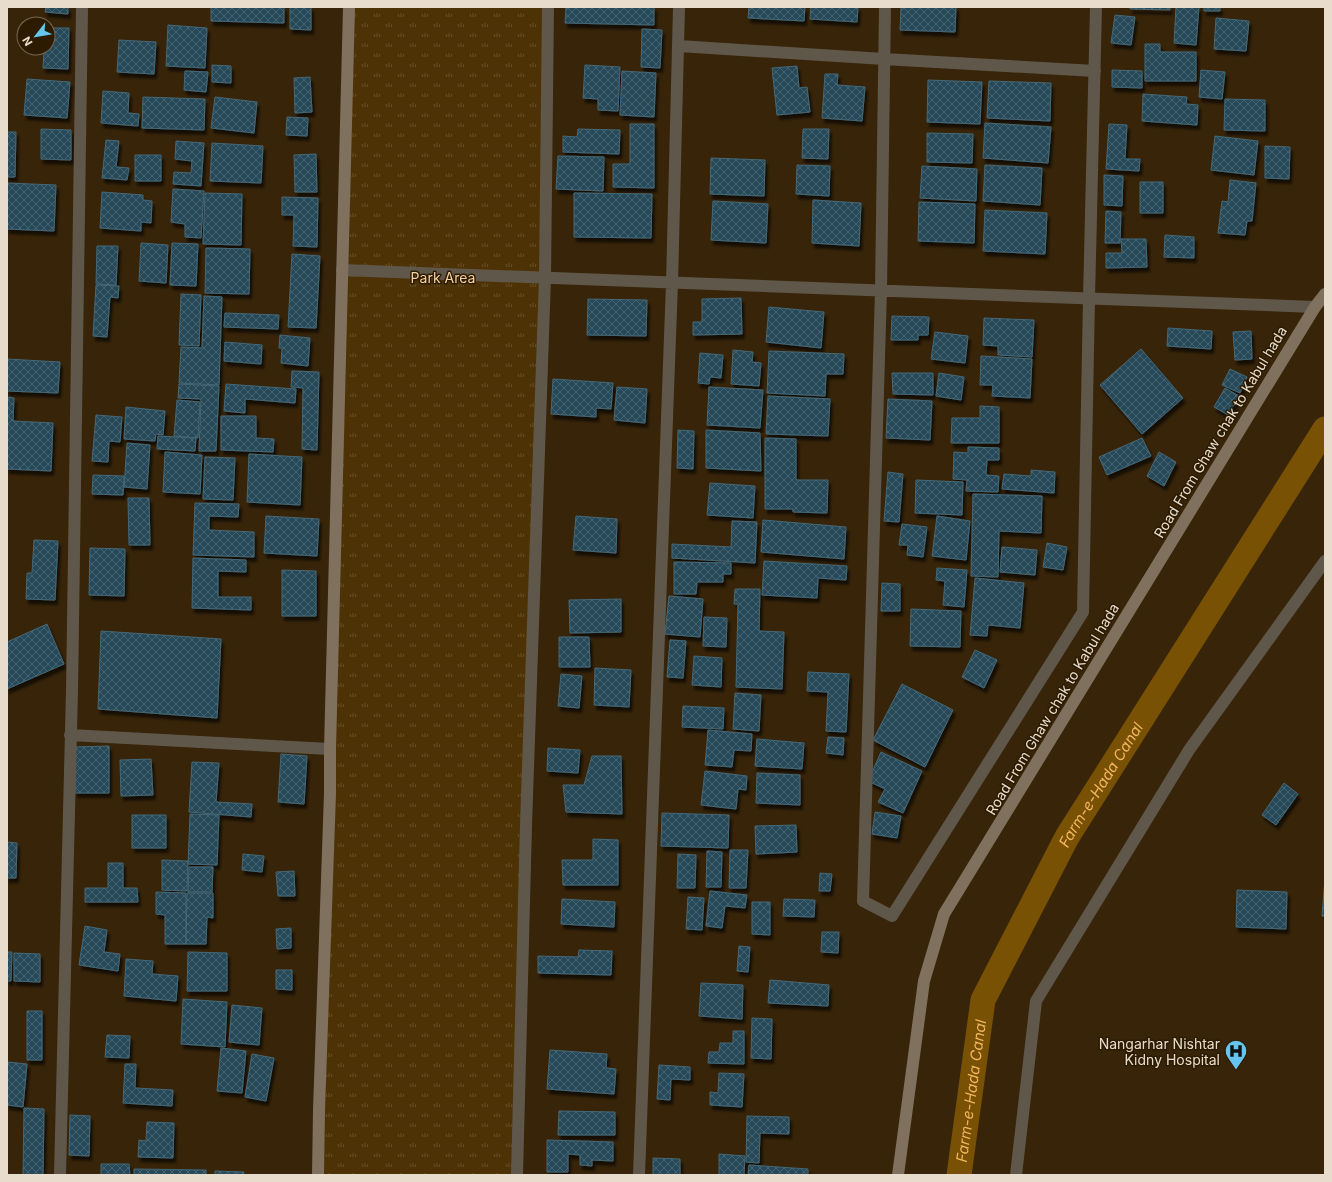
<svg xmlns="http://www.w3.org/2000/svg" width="1332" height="1182" viewBox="0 0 1332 1182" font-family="Inter,sans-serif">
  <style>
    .park { fill: url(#park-tufts) }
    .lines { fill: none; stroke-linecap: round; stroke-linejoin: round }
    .canal { stroke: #795105; stroke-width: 25 }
    .building { fill: url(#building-cross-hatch); stroke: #446878; filter: url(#shadow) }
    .street { stroke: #60574b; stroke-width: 12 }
    .secondary { stroke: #7f715e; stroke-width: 12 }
    .labels { text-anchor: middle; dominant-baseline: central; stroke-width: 3; stroke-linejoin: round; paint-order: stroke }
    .park-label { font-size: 14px; fill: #f6d1a0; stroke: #2c1b01 }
    .street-label { font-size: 14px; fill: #e8dccd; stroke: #2c1b01 }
    .poi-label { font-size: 14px; fill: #e8dccd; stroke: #2c1b01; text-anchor: end }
    .water-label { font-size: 15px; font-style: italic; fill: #f3b65e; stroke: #2c1b01 }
  </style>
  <defs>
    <pattern id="park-tufts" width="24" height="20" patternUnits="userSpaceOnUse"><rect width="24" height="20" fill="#4d3205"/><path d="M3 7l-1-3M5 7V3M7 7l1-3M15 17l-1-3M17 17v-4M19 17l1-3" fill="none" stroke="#674f28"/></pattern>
    <pattern id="building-cross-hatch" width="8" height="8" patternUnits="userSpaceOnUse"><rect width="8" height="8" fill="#264a5a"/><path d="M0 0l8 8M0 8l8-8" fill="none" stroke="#466470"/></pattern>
    <filter id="shadow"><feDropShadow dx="2.5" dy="4.5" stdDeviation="1" flood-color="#0009"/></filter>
  </defs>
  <rect width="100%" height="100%" fill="#372409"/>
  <path class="park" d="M349,7H548L517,1175H318Z"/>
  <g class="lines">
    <path class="canal" id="s1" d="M959,1175L983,1000L1067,837L1325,429"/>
  </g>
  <path class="building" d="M46,7H68V14L45,12Z
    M211,7H284V23L211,21Z
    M290,7H311V30L290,29Z
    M566,7H654V25L565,23Z
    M749,7H805L804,21L748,18Z
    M811,7H858L857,22L810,19Z
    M901,7H956L955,32L900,30Z
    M1130,7H1170V10L1130,9Z
    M1176,7H1199L1196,45L1174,43Z
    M1204,7H1220V11H1204Z
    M1115,15L1135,17L1131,45L1111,43Z
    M1216,18L1249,21L1246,51L1214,49Z
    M168,25L207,28L205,68L166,66Z
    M48,28H69L68,69L43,68L44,48H48Z
    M642,29L662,30L660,68L641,67Z
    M119,40L156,42L154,74L117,72Z
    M1145,44H1160V52H1196V81H1145Z
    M212,65L231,66V83L212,82Z
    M585,65L620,67L618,111L598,110V99L583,98Z
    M797,66L799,88L807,87L810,112L777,115L772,68Z
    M1112,70L1142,71V88L1112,87Z
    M1201,70L1225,72L1222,99L1199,97Z
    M185,71L208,72L206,92L184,90Z
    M622,71L656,73L654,117L620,115Z
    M825,74H838L837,85L865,87L862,121L822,118Z
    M310,77L312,112L295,113L294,78Z
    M27,79L70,82L67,118L24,115Z
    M928,80L982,82L980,124L927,122Z
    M989,81L1051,83L1050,121L987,118Z
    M103,91L129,93L128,113L139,114L138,126L101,123Z
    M1143,94L1187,97L1186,104L1198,105L1197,125L1142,121Z
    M143,97L205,99L204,130L142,128Z
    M215,97L257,102L254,133L211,128Z
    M1225,99L1265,100V131L1224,130Z
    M287,117L308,118L307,136L286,135Z
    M985,123L1051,127L1048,163L983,158Z
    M630,124H654V188L613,187V164H630Z
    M1109,124L1127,125L1125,159H1140L1139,171L1106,169Z
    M41,129L71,130V160L41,159Z
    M578,129L620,130L619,154L563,152V136L577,137Z
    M803,129H829L828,159L802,158Z
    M7,132H16L15,177H7Z
    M927,133L973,134L972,163L927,162Z
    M1215,136L1258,141L1254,175L1211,170Z
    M106,140L119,141L116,167L129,168L127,180L102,178Z
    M176,141L204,143L201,186L173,184L174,172L191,173L192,161L175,159Z
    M212,143L263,146L261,183L210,181Z
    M1265,146L1290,147L1289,179L1265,178Z
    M316,154L317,192H295L294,155Z
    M135,155H161V181H135Z
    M558,156L604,157L603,191L556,189Z
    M711,158L765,160L764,196L710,194Z
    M797,165L830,166L829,196L796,194Z
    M985,165L1042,168L1040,205L983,201Z
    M922,166L977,169L976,201L920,198Z
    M1104,175L1123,176L1122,206L1104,205Z
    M1230,180L1256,183L1252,221H1247L1245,235L1218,233L1222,201L1228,202Z
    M1140,182H1163V213H1140Z
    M7,183L56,185L54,231L7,229Z
    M173,189L204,191L201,238L185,237V224L171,222Z
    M102,192L143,195V200L152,201L151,223L141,222V231L100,228Z
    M205,193L242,194L241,245L203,244Z
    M574,193L652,194L651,238L574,237Z
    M282,197L318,198L317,247L293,246L294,215H282Z
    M813,200L861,203L859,246L812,243Z
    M713,201L768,204L766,243L711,240Z
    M919,202L975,204L974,243L918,241Z
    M985,210L1047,213L1045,254L983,251Z
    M1106,211L1121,212L1120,243H1105Z
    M1165,235L1194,237V258L1164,257Z
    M1121,239H1146L1147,267L1106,268V253H1122Z
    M141,243L168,245L166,283L139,281Z
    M172,243L198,244L196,286L170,285Z
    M97,246H118L116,285L96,284Z
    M206,248L250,249L249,294L205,293Z
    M292,254L320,256L316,328L288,327Z
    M96,285L119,286L118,298L110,297L107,337L93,336Z
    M181,294L201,295L199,346L179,345Z
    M204,296L222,297L219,385L179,383L181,347L202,348Z
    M741,298L742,334L693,335V322H702V299Z
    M588,299L647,300L646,336L587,335Z
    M769,307L824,312L821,348L766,342Z
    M225,313L279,315L278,329L224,327Z
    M892,316L929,317L928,335H918V340H891Z
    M984,318L1034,320L1032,357L998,355V346L983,345Z
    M1168,328L1212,331L1211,349L1167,346Z
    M1251,331L1252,359L1235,360L1233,332Z
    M935,332L968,336L965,363L931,359Z
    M280,335L310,338L308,366L281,363L282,348H279Z
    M225,342L262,345L261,364L224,361Z
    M1141,349L1183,398L1142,434L1100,385Z
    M733,350L753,352L752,362L761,363L759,386L731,384Z
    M769,351L844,354L843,374H826L825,396L767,393Z
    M700,353L723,355L721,378L710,377L709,384L698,383Z
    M981,356L1032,359L1030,398L992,396L993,385H980Z
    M7,359L60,362L58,393L7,391Z
    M1230,369L1247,377L1240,393L1222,385Z
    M292,371L319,372L317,450L302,449L303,388L291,387Z
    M892,373H933V395L893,394Z
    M939,373L964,377L961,400L936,396Z
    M553,379L613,383L611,409L596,408V417L551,414Z
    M179,384L219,386L216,451H199L201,399L178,398Z
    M226,384L296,389L295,403L245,399V413L224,411Z
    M617,387L647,389L645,423L614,420Z
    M709,387L763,390L760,428L707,425Z
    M1225,388L1239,396L1228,415L1214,407Z
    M768,396L830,399L828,436L766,434Z
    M7,397L14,398L13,421L53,423L51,471L7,469Z
    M888,399L932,401L930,440L886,438Z
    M177,400L200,402L198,438L174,436Z
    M980,406L999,407V443H951L952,418H980Z
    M126,407L165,411L163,435L156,434L155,441L124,439Z
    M96,415L122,417L120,442L109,441L108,462L92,461Z
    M221,416H256V438L274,439L273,452L221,450Z
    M678,430L694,431L693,469L677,468Z
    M706,430L760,433L761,471L706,468Z
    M158,436L196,438L195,451L157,449Z
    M765,438L796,439V480H828L827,513L793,512V509H765Z
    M1142,438L1151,456L1107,475L1099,457Z
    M127,443L150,445L147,489L124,487Z
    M968,447L999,448V460H987L986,475L999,476L998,492L966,491L967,480L953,479L954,452L968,453Z
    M165,452L202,455L200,494L163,492Z
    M1159,452L1176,462L1164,486L1147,476Z
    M249,454L302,457L300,505L247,502Z
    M205,457L235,458L233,500L203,499Z
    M1031,470L1055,472L1054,493L1002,489L1004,474L1031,476Z
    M888,472L903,474L899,522L884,521Z
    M93,475L124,476L123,495L92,494Z
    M916,480L963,482L962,515L915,513Z
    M710,483L755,486L753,518L707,515Z
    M973,494L1042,496L1041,533L999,531L998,577L971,576Z
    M128,498H149L150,545H129Z
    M195,503L239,504L238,517L209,516V530L254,532V557L193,555Z
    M266,516L319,519L317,556L264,553Z
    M576,516L617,519L616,553L573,550Z
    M937,516L970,521L966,560L932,556Z
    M763,520L846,527L844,559L761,552Z
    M732,521L757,522L755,563L672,558V544L731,547Z
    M902,524L927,527L923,557L907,555L908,545H899Z
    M34,540L58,541L55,600L26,599L27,573H32Z
    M1047,543L1067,547L1063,570L1043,567Z
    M1002,547L1037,550L1035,575L1000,572Z
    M90,548L125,549L124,596L89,595Z
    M193,558L246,560V572L218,571V597H251V610L192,608Z
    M764,561L847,566L846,580L818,578L817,598L762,595Z
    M674,562L731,563V574H723V582H697L696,594H674Z
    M937,568L967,570L964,607L943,605L945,581L936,580Z
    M282,570L316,571V616H282Z
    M975,578L1024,583L1020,628L988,625L987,636L970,635Z
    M882,583L900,584V611H881Z
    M735,589H760L759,631L784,632L782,689L736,687L738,604H734Z
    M669,596L703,599L700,637L665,634Z
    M621,599V632L570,633L569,600Z
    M911,609L961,611L960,647L910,646Z
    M704,617L727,618L726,647L703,646Z
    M47,624L64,664L7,689V642Z
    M101,631L221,639L217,718L98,709Z
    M559,637H589L590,667H559Z
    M670,640L686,641L683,678L667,677Z
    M975,650L997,660L984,688L962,677Z
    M694,656L722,658L721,687L692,685Z
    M595,668L631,670L629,707L594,705Z
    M808,672L849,674L846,732L826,731L828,692L807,691Z
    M561,674L582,676L579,708L558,706Z
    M902,684L953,710L925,767L873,740Z
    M735,693L761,695L759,731L733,729Z
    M683,706L724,708L723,729L682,727Z
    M708,730L752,734L751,751L734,750L732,767L705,765Z
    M828,737L844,738L843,755L826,753Z
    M757,739L804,743L802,769L755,766Z
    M109,746V793H75L74,747Z
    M548,748L580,750L578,773L547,771Z
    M881,752L922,771L903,813L878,802L885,789L868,781Z
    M281,754L307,756L304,804L278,802Z
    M592,756H621L622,814L566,812L563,785H584Z
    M151,759L153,795L121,796L120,760Z
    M192,762L219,763L216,802L252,804L251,817L189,812Z
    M705,771L747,776L746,790L738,789L736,809L701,805Z
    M757,773L800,775V805L756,803Z
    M1284,783L1298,794L1276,825L1262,815Z
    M875,812L901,816L897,838L872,834Z
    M662,813L729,815L728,848L661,846Z
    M190,814L219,815L217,865L188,864Z
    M132,815H166V848H132Z
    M796,825L797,852L756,854L755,826Z
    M593,839L618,840V885H563L562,860H593Z
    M7,842L17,843L16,878H7Z
    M730,850H748L746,888H729Z
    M707,851L722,852L721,887H706Z
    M243,854L264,856L262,872L242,870Z
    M678,854L696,855L695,888H677Z
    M162,860L188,861L187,891L162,890Z
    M108,863H123V888H137L138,902H85V888H108Z
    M189,867H213L212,892H188Z
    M294,871L295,896H278L276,872Z
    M820,873L832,874L830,891H819Z
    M1325,878V916H1322Z
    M1237,890L1287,892L1286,929L1236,927Z
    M710,891L747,895L745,908L725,906L722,928L706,926Z
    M156,892L186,893V944H165V915L156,914Z
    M187,893H213V918L207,917L206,944H186Z
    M688,897L704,898L702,930L686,929Z
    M562,899L615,902L614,927L561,924Z
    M784,899L815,900L814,917L783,916Z
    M752,902H770V935L752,934Z
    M85,926L107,930L104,952L120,954L118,971L79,965Z
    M291,928V948L277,949L276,929Z
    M822,932H839L838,953L821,952Z
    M739,946L750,947L748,972L737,971Z
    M579,950L612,951L611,975L538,973V956L578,957Z
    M7,952H12L11,981H7Z
    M188,952L227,953V991H187Z
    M14,953L40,954V982L14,981Z
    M126,959L153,961L152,974L178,976L176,1001L124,996Z
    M276,970H292V990L276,989Z
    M770,980L829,985L828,1006L768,1003Z
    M701,983L743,985L742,1019L699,1016Z
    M183,999L227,1002L225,1047L181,1044Z
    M232,1005L262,1008L259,1045L229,1042Z
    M27,1011H42V1060H27Z
    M752,1018L772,1019L771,1059L751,1058Z
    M733,1031H744V1064L708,1063L709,1052H719L720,1043H733Z
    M107,1035L130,1036L129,1058L105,1057Z
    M221,1048L246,1051L242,1093L217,1091Z
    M550,1050L607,1054L606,1068L616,1069L614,1094L547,1089Z
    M252,1054L274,1058L266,1101L245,1097Z
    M7,1062L27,1064L23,1107L7,1105Z
    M125,1064H136L135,1088L173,1090L172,1106L123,1103Z
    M659,1065L690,1067V1080L671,1079L670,1100L657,1099Z
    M719,1073L744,1074L742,1107L710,1105V1092L718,1093Z
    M24,1108L44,1109L43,1175H23Z
    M559,1111L615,1112V1135H558Z
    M70,1115L90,1116L89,1156L69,1155Z
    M747,1116L789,1117V1134L760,1133L759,1163L746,1162Z
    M147,1122L174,1123L173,1158L138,1157L139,1140L146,1141Z
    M547,1140L613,1142V1161L592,1160V1166L580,1165V1155L568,1154V1172H547Z
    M719,1154L745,1156L744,1175H719Z
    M653,1158L680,1159V1175H653Z
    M101,1164H129L130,1175H101Z
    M749,1165L808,1169V1175H748Z
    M134,1169L206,1170V1175H134Z
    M215,1171L244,1172L243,1175H215Z"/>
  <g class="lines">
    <path class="street" d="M885,7L881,290L863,901L892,916L1083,612L1089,298L1096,7
      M679,46L884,59L1095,71
      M342,270L1315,307
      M70,735L330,749
      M60,1175L72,691L82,7
      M517,1175L526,825L545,278L548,7
      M639,1175L672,283L679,7
      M1016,1175L1036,1001L1189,750L1325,561"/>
    <path class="secondary" d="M318,1175L319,1110L330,793V749L349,7
      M898,1175L924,981L944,914L1315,307L1325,294"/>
  </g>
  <defs>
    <g id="hospital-pin" transform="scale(1.15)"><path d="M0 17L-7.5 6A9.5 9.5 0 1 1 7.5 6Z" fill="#65c5ee" stroke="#2c1b01"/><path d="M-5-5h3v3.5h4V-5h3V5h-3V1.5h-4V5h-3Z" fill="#111"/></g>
  </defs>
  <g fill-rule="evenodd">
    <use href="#hospital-pin" x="1236" y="1051"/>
  </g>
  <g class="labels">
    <g class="park-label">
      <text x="443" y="277">Park Area</text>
    </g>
    <g class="street-label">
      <text transform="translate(1220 432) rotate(-59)">Road From Ghaw chak to Kabul hada</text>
      <text transform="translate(1052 709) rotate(-59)">Road From Ghaw chak to Kabul hada</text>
    </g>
    <g class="poi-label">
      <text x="1220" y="1043">Nangarhar Nishtar<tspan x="1220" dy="16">Kidny Hospital</tspan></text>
    </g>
    <g class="water-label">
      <text stroke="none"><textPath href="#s1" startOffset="422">Farm-e-Hada Canal</textPath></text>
      <text stroke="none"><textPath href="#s1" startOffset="85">Farm-e-Hada Canal</textPath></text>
    </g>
  </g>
  <rect width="1332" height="1182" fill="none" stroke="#e8dccd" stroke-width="16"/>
  <g transform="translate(36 36) rotate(239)"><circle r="19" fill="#2c1b01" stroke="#776853"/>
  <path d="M0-3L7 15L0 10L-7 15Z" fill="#65c5ee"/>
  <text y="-6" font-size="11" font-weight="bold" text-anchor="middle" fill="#e8dccd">N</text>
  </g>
</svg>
